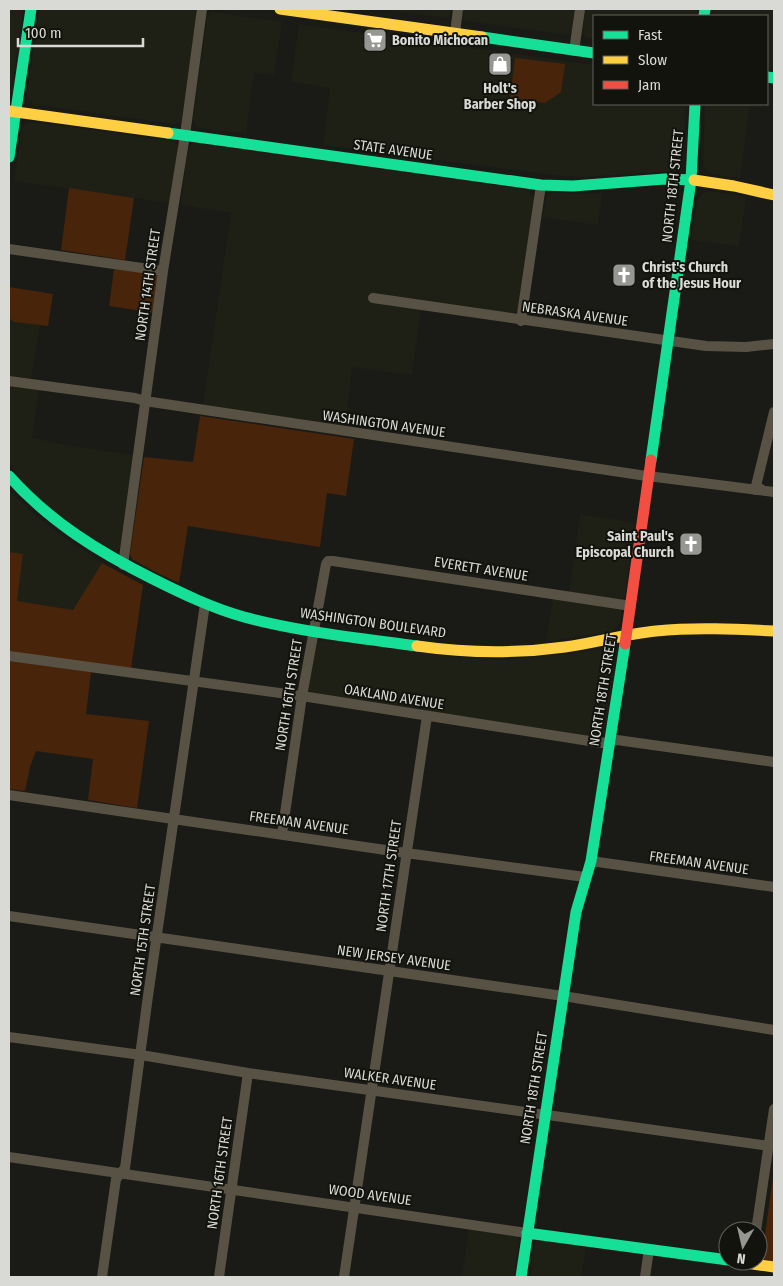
<svg xmlns="http://www.w3.org/2000/svg" width="783" height="1286" viewBox="0 0 783 1286" font-family="'Fira Sans Condensed',sans-serif">
  <style>
    .built { fill: #1f2015 }
    .green { fill: #48240b }
    .lines { fill: none; stroke-linecap: round; stroke-linejoin: round }
    .street { stroke: #585244; stroke-width: 10 }
    .fast { stroke: #16e098; stroke-width: 11 }
    .slow { stroke: #ffcf43; stroke-width: 11 }
    .jam { stroke: #f24e42; stroke-width: 11 }
    .labels { text-anchor: middle; dominant-baseline: central; stroke-width: 4; stroke-linejoin: round; paint-order: stroke }
    .poi-label { font-size: 14px; font-weight: bold; fill: #d9d9d5; stroke: #12130d; text-anchor: start }
    .street-label { font-size: 14px; fill: #d9d9d5; stroke: #12130d }
  </style>
  <rect width="100%" height="100%" fill="#1a1b17"/>
  <path class="built" d="M9,9H23L14,75L13,91L9,98Z
    M39,9L195,10L197,14L181,122L173,124L33,104L28,99L27,94Z
    M380,9H451L449,16L446,18Z
    M463,9H575L572,32L569,35L465,21L462,17Z
    M585,9H699L698,16H594V39L587,38L583,33Z
    M713,9H774V69L767,68V16H712Z
    M212,12L282,22L274,75L254,72L246,134L200,128L196,126L193,121L207,17Z
    M299,24L594,65V104H686L682,164L679,168L674,171L581,177L561,176L323,145L330,88L291,82Z
    M705,104H750L740,178L712,174L703,168Z
    M31,122L173,141L178,145V149L170,203L14,181L22,128L25,124Z
    M193,143L527,190L534,197L518,311L507,315L422,302L412,375L352,367L345,427L203,406L231,213L181,205L188,149Z
    M709,191L746,197L739,246L691,240L697,201L703,193Z
    M552,193L602,194L598,225L543,217L546,198Z
    M9,318L14,322L40,325L31,379L9,376Z
    M9,385L39,389L32,438L72,446L134,455L120,548L116,551L111,550L58,515L31,493L9,463Z
    M9,490L31,512L65,538L102,563L73,610L17,601L23,554L9,552Z
    M580,514L635,523L625,596L622,599L618,600L569,592Z
    M553,598L620,608L622,610L620,622L617,627L611,631L546,642Z
    M321,640L452,657L509,660L601,650L608,652L614,656L615,661L604,734L600,737H594L309,692L308,687L316,643Z
    M469,1229L517,1236L519,1240L514,1277H462Z
    M537,1240L586,1247L581,1277H530L534,1243Z"/>
  <path class="green" d="M515,58L565,64L561,92L545,103L510,98Z
    M69,188L134,198L125,260L61,250Z
    M114,269L157,275L159,277L155,313L109,306Z
    M9,287L53,294L48,326L14,322L9,318Z
    M200,416L354,439L346,496L327,493L320,547L188,526L179,583L155,572L132,559L130,554L144,457L193,462Z
    M9,552L23,554L17,601L73,610L102,563L143,585L131,669L9,652Z
    M9,661L91,672L86,714L149,721L137,808L88,800L93,759L36,751L30,767L25,791L9,789Z
    M774,1170V1262L762,1259V1256Z"/>
  <g class="lines">
    <path class="street" d="M455,33L458,9
      M574,51L580,9
      M9,249L163,271
      M373,298L706,346L746,347L774,344
      M521,321L541,185
      M9,381L135,398L145,401L640,475L774,492
      M761,489L755,490L774,412
      M123,565L163,271L185,135L202,9
      M9,656L302,696L602,743L617,740L774,762
      M9,795L406,853L585,877
      M282,834L302,696L326,564L328,561H333L631,606
      M591,861L774,887
      M9,916L563,996L774,1030
      M9,1037L141,1055L248,1073L769,1146
      M9,1157L527,1233
      M756,1231L774,1109
      M102,1277L116,1179L125,1168L148,996L205,604
      M219,1277L248,1073
      M344,1277L427,716
      M645,1277L649,1249"/>
    <path class="fast" d="M704,16L705,9
      M482,37L594,53
      M767,77L774,78
      M168,133L541,185L573,186L665,179L694,180
      M9,157L31,9
      M651,460L691,180L695,104
      M9,476C50,522 99,552 153,579C183,594 212,608 244,617C300,632 359,638 417,646
      M527,1233L728,1260
      M521,1277L576,912L591,861L625,644"/>
    <path class="slow" d="M280,9L482,37
      M9,111L168,133
      M694,180L734,186L774,195
      M417,646C466,653 515,654 565,647C595,643 625,634 656,631C695,627 735,629 774,631
      M732,1261L774,1267"/>
    <path class="jam" d="M625,644L651,460"/>
  </g>
  <defs>
    <g id="supermarket-square" transform="scale(1.25)"><rect x="-9" y="-9" width="18" height="18" rx="4" fill="#969692" stroke="#12130d"/><path d="M-6-5.5h2.5l.6 2H6L4.5 2H-2.5L-4.4-4H-6ZM-1.5 3.2a1.3 1.3 0 1 0 .1 0ZM3 3.2a1.3 1.3 0 1 0 .1 0Z" fill="#fff"/></g>
    <g id="shop-square" transform="scale(1.25)"><rect x="-9" y="-9" width="18" height="18" rx="4" fill="#969692" stroke="#12130d"/><path d="M-5-2.5h2.3a2.7 3.5 0 0 1 5.4 0H5L5.5 6h-11ZM-1.5-2.5h3a1.5 2.3 0 0 0-3 0Z" fill="#fff"/></g>
    <g id="church-square" transform="scale(1.25)"><rect x="-9" y="-9" width="18" height="18" rx="4" fill="#969692" stroke="#12130d"/><path d="M-1.2-6h2.4v3.5h3.3v2.4h-3.3V6h-2.4V-.1h-3.3v-2.4h3.3Z" fill="#fff"/></g>
  </defs>
  <g fill-rule="evenodd">
    <use href="#supermarket-square" x="375" y="40"/>
    <use href="#shop-square" x="500" y="64"/>
    <use href="#church-square" x="624" y="275"/>
    <use href="#church-square" x="691" y="544"/>
  </g>
  <g class="labels">
    <g class="poi-label">
      <text x="392" y="40">Bonito Michocan</text>
      <text x="500" y="88" text-anchor="middle">Holt's<tspan x="500" dy="16">Barber Shop</tspan></text>
      <text x="642" y="267">Christ's Church<tspan x="642" dy="16">of the Jesus Hour</tspan></text>
      <text x="674" y="536" text-anchor="end">Saint Paul's<tspan x="674" dy="16">Episcopal Church</tspan></text>
    </g>
    <g class="street-label">
      <text transform="translate(393 150) rotate(8)">STATE AVENUE</text>
      <text transform="translate(673 186) rotate(-84)">NORTH 18TH STREET</text>
      <text transform="translate(148 285) rotate(-82)">NORTH 14TH STREET</text>
      <text transform="translate(575 314) rotate(8)">NEBRASKA AVENUE</text>
      <text transform="translate(384 424) rotate(8)">WASHINGTON AVENUE</text>
      <text transform="translate(481 569) rotate(9)">EVERETT AVENUE</text>
      <text transform="translate(373 623) rotate(8)">WASHINGTON BOULEVARD</text>
      <text transform="translate(603 690) rotate(-81)">NORTH 18TH STREET</text>
      <text transform="translate(289 695) rotate(-81)">NORTH 16TH STREET</text>
      <text transform="translate(394 697) rotate(9)">OAKLAND AVENUE</text>
      <text transform="translate(299 823) rotate(8)">FREEMAN AVENUE</text>
      <text transform="translate(699 863) rotate(8)">FREEMAN AVENUE</text>
      <text transform="translate(389 876) rotate(-82)">NORTH 17TH STREET</text>
      <text transform="translate(143 940) rotate(-82)">NORTH 15TH STREET</text>
      <text transform="translate(394 958) rotate(8)">NEW JERSEY AVENUE</text>
      <text transform="translate(390 1079) rotate(8)">WALKER AVENUE</text>
      <text transform="translate(534 1088) rotate(-81)">NORTH 18TH STREET</text>
      <text transform="translate(220 1173) rotate(-82)">NORTH 16TH STREET</text>
      <text transform="translate(370 1195) rotate(8)">WOOD AVENUE</text>
    </g>
  </g>
  <rect width="783" height="1286" fill="none" stroke="#d9d9d5" stroke-width="20"/>
  <rect x="593" y="15" width="175" height="90" fill="#12130d" stroke="#62625d"/>
  <rect x="603" y="31" width="25" height="8" fill="#16e098" stroke="#62625d"/>
  <text x="638" y="40" font-size="15" fill="#d9d9d5">Fast</text>
  <rect x="603" y="56" width="25" height="8" fill="#ffcf43" stroke="#62625d"/>
  <text x="638" y="65" font-size="15" fill="#d9d9d5">Slow</text>
  <rect x="603" y="81" width="25" height="8" fill="#f24e42" stroke="#62625d"/>
  <text x="638" y="90" font-size="15" fill="#d9d9d5">Jam</text>
  <g transform="translate(743 1246) rotate(188)"><circle r="24" fill="#12130d" stroke="#62625d"/>
  <path d="M0-4L9 19L0 12L-9 19Z" fill="#969692"/>
  <text y="-8" font-size="14" font-weight="bold" text-anchor="middle" fill="#d9d9d5">N</text>
  </g>
  <path d="M18 38v8h125v-8" fill="none" stroke="#d9d9d5" stroke-width="2.5"/>
  <text x="25" y="38" font-size="15" fill="#d9d9d5" stroke="#12130d" stroke-width="4" paint-order="stroke">100 m</text>
</svg>
